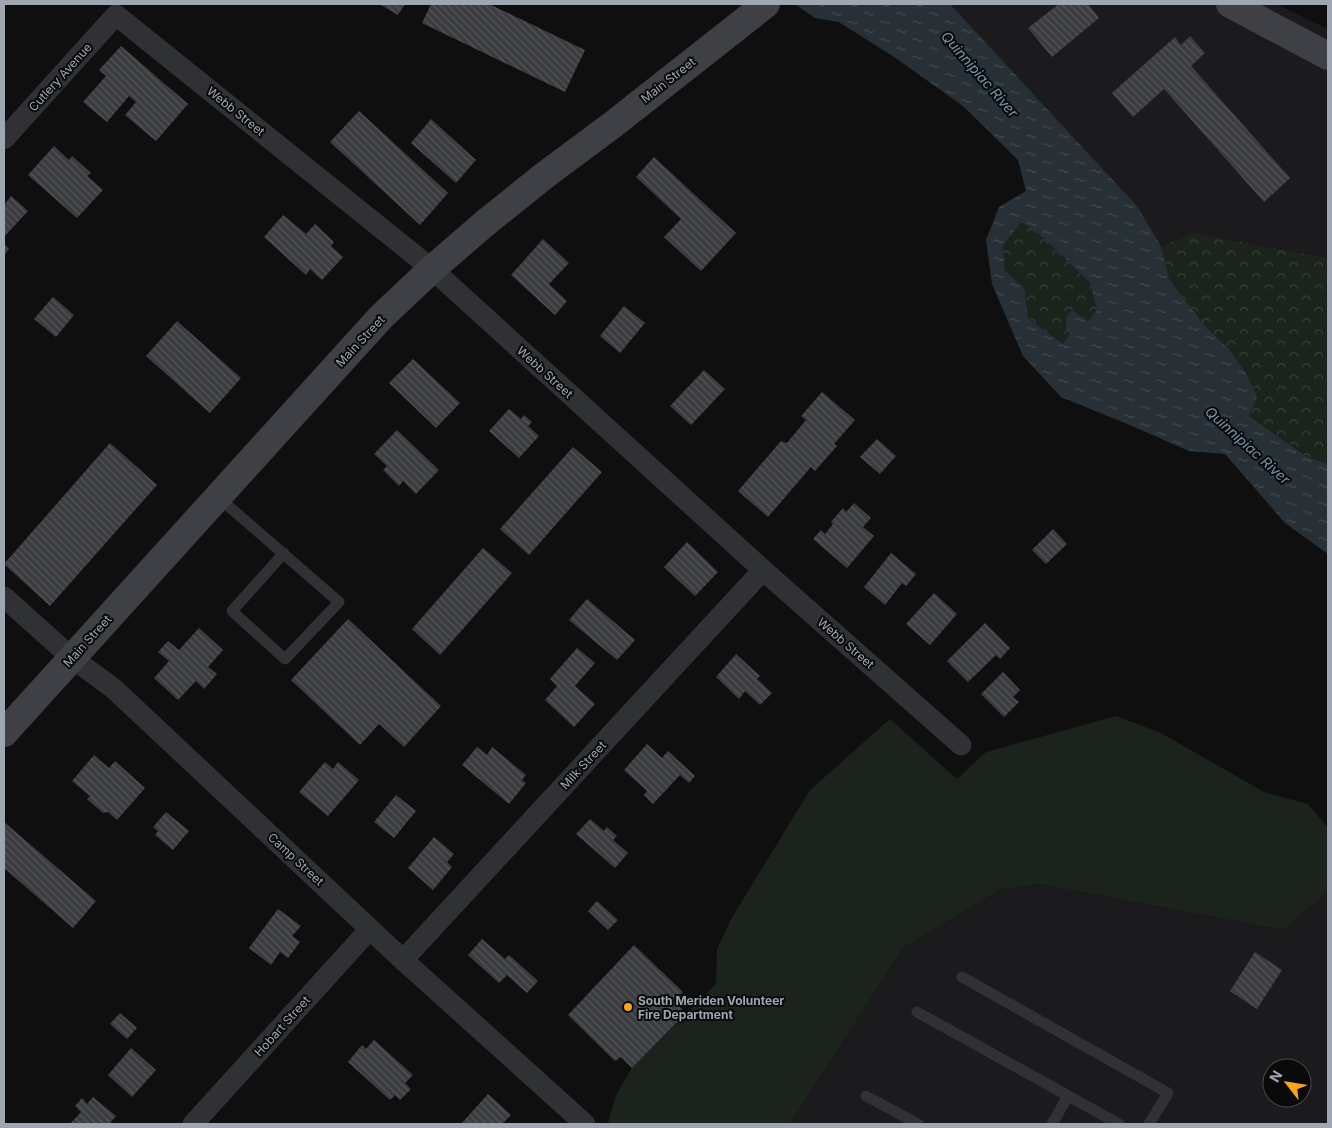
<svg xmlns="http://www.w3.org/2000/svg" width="1332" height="1128" viewBox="0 0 1332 1128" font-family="Inter,sans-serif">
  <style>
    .built { fill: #1b1b1d; fill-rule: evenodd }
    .green { fill: #1b231c }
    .forest { fill: url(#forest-crowns) }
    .water { fill: url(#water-ripples); fill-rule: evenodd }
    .building { fill: url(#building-back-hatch) }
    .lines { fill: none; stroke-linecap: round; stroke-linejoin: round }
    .lane { stroke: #303135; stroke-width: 11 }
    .street { stroke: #303135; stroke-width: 21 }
    .secondary { stroke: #3e4045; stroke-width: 28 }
    .poi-dot { fill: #f9a41d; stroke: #0a0a0b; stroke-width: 2 }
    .labels { text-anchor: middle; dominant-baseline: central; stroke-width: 4; stroke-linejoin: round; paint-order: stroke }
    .street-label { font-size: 12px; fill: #9fa6b2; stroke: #0a0a0b }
    .poi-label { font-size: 12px; font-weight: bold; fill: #9fa6b2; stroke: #0a0a0b; text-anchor: start }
    .water-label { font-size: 14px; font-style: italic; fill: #7397b0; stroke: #0a0a0b }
  </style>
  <defs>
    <pattern id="forest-crowns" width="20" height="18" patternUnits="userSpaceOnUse" patternTransform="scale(1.25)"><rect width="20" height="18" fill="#1b231c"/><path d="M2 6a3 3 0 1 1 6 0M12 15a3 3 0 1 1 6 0" fill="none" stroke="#39403b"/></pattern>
    <pattern id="water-ripples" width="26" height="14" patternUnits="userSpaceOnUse" patternTransform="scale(1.25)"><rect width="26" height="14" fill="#273036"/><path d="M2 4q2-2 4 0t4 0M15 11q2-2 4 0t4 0" fill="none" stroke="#434b51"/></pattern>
    <pattern id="building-back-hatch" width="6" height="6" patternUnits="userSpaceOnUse" patternTransform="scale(1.25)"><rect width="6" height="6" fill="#3b3c40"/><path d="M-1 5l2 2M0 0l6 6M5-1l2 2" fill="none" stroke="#545559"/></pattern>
  </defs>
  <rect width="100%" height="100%" fill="#0f0f10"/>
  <path class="built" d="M950,4H1276L1328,29V258L1194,233L1161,246L1137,206Z
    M1039,884L1283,930L1328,892V1124H790L903,948L1000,890ZM1272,1068H1302V1098H1272Z"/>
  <path class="green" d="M1116,716L1161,733L1264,792L1308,804L1328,828V892L1283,930L1039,884L1000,890L903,948L790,1124H612L608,1121L617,1093L632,1068L716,984L717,949L731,919L810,790L890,719L957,779L986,752Z"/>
  <path class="forest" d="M1021,221L1033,229L1068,261L1090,283L1097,310L1088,321L1072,310C1063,318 1065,324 1069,334L1063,344L1028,318L1025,290L1005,270L1003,246Z
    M1194,233L1328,258V464L1307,457L1249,416L1228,348L1205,326L1169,279L1161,246Z"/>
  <path class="water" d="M795,4H950L1137,206L1161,246L1169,279L1205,326L1228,348L1246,373L1257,397L1249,416L1307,457L1328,464V554L1285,523L1225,454L1189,451L1125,423L1061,397L1023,356L992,284L986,240L999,207L1026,191L1018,160L963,106L897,59L839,22L815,18ZM1021,222L1033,229L1068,261L1090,283L1097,310L1088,321L1072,310C1063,318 1065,324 1069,334L1063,344L1028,318L1025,290L1005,270L1003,246Z"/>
  <path class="building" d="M379,4H405L398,15Z
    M431,4H489L585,50L565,92L422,23Z
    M1059,4H1088L1099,18L1052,57L1028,28Z
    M1190,36L1205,53L1191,66L1290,178L1264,202L1164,89L1133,117L1112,93L1175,37L1181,45Z
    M121,46L188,104L156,141L125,115L136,102L129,96L107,122L83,102L106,76L99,70Z
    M359,111L448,193L420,225L330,142Z
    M431,119L476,160L456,183L411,143Z
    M54,146L69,160L72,156L91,173L87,176L103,190L77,218L28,175Z
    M654,157L736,233L701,271L664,237L681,219L636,177Z
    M11,196L28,211L4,237V205Z
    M283,215L306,234L315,224L334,242L331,246L343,257L322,280L310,269L306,275L264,237Z
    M543,239L569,263L549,284L567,301L555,315L511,275Z
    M4,244L9,249L4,255Z
    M53,297L74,315L56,337L34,319Z
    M624,306L645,323L620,353L600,336Z
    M177,321L241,378L210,413L146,356Z
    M413,359L460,403L436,428L389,383Z
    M704,370L725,389L691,425L670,406Z
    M822,392L855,420L834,444L837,446L815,471L811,467L768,517L738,491L781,441L787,443L806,420L801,416Z
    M509,409L521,419L524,415L532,422L528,426L539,436L519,458L489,431Z
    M397,430L439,470L416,494L403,481L399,486L383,470L387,466L374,454Z
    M877,439L896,456L880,474L860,457Z
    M110,443L157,485L50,606L4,564Z
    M573,447L602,472L529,555L500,529Z
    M854,503L871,518L863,527L874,536L847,568L813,539L821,530L825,534L833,524L831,522L843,508L846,512Z
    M1053,529L1067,544L1046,564L1032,550Z
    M687,542L718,572L695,596L664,567Z
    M483,548L512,573L440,655L412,629Z
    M891,553L916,574L906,586L902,583L885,605L864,587Z
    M934,593L957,614L930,645L906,624Z
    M587,599L635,640L617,660L569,620Z
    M348,619L441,706L404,747L379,724L360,745L291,680Z
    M985,623L1010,648L1000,659L996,655L968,682L947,661Z
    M199,628L223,650L208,667L217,674L204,689L196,681L178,700L154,678L169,661L158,652L168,641L179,650Z
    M577,648L595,663L575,686L595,704L574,727L545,700L557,686L550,679Z
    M736,654L760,676L757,679L772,693L760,705L745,691L739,699L716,677Z
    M1003,672L1020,690L1013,697L1019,702L1004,717L981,694Z
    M647,744L662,758L668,751L695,776L689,783L680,775L653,804L644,795L647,791L624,770Z
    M477,747L487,755L492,747L526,775L522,780L526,783L509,804L462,765Z
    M94,755L109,768L115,761L145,788L117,820L108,812L103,813L87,799L90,796L72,781Z
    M325,762L333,769L338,762L359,780L328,816L299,792Z
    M396,795L416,811L394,838L374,822Z
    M166,812L189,831L173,850L155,835L158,831L153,827Z
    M590,819L604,831L607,827L617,836L613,840L628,853L615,868L576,834Z
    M4,822L96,901L73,928L4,868Z
    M434,837L454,854L447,862L452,867L433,890L408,868Z
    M597,901L618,920L608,930L588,911Z
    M278,909L301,926L292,936L300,942L288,958L280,952L271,965L249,948Z
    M482,939L505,959L509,955L538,981L527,993L507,975L499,983L468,955Z
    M634,945L683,992L674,1001L686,1013L632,1068L621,1057L615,1061L568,1015Z
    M1255,952L1282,970L1257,1009L1230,991Z
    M120,1013L137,1028L127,1039L110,1024Z
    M374,1040L413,1075L405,1083L411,1089L400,1100L395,1095L390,1100L348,1062L362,1045L366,1049Z
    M131,1048L156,1070L132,1097L108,1075Z
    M488,1094L511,1115L502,1124H461Z
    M93,1097L116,1116L109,1124H70L81,1112L75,1106L82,1098L87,1104Z"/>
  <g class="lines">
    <path class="lane" d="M218,497L339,602L285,659L232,611L284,553
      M962,977L1168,1093L1149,1124
      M917,1012L1119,1124
      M866,1096L918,1124
      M1052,1124L1068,1096"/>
    <path class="street" d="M4,139L116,15L432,269L763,570L961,745
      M4,597L72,658L113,688L403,960L585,1124
      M403,960L763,570
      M193,1124L370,929"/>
    <path class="secondary" d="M1230,4L1328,56
      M4,733L381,317L432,269L484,224L545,175L611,126L766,4"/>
  </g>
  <circle class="poi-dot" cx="628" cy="1007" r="5"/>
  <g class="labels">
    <g class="street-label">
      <text transform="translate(60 77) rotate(-48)">Cutlery Avenue</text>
      <text transform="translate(668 80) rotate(-38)">Main Street</text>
      <text transform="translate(236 111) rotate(39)">Webb Street</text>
      <text transform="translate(360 341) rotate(-47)">Main Street</text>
      <text transform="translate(545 372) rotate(42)">Webb Street</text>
      <text transform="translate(87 641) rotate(-48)">Main Street</text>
      <text transform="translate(846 643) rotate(41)">Webb Street</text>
      <text transform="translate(583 765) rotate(-47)">Milk Street</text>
      <text transform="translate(296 859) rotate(43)">Camp Street</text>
      <text transform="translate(282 1026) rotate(-48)">Hobart Street</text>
    </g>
    <g class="poi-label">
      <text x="638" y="1000">South Meriden Volunteer<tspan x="638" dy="14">Fire Department</tspan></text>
    </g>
    <g class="water-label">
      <text transform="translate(980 74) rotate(49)">Quinnipiac River</text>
      <text transform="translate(1248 445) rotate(42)">Quinnipiac River</text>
    </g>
  </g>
  <rect width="1332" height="1128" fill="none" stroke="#9fa6b2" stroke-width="10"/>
  <g transform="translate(1287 1083) rotate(301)"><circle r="24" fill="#0a0a0b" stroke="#46484e"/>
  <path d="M0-4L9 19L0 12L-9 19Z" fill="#f9a41d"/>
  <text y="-8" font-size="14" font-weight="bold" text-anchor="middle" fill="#9fa6b2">N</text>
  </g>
</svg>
